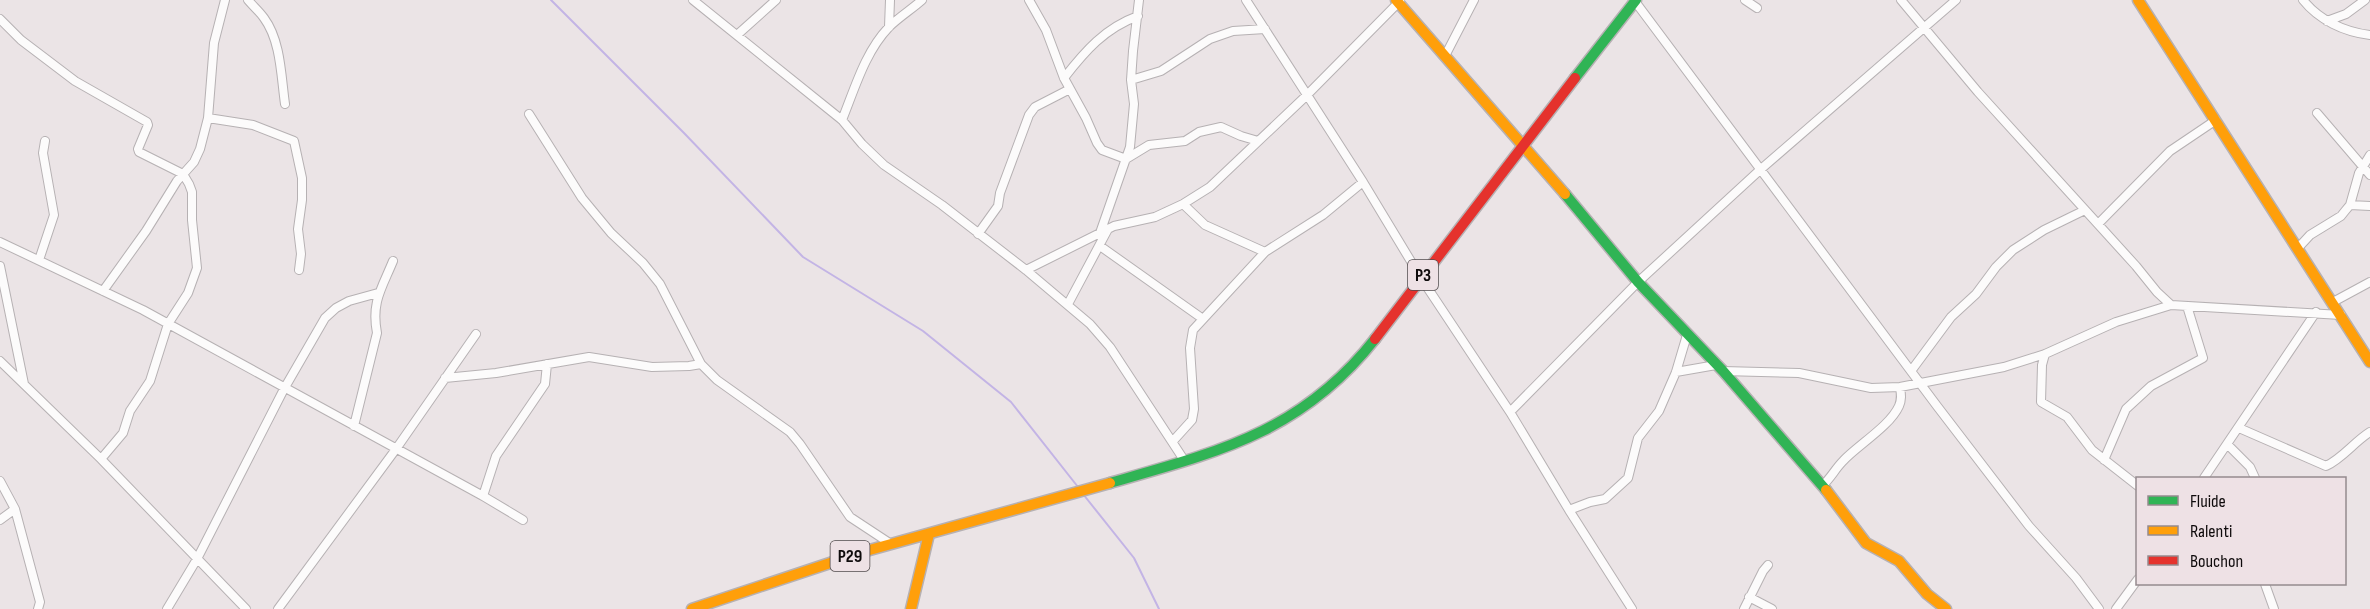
<svg xmlns="http://www.w3.org/2000/svg" width="2370" height="609" viewBox="0 0 2370 609" font-family="'Sofia Sans Condensed',sans-serif">
  <style>
    .lines { fill: none; stroke-linecap: round; stroke-linejoin: round }
    .stream { stroke: #c3b4e5; stroke-width: 2 }
    .street-casing { stroke: #b6b1b3; stroke-width: 10 }
    .fast-casing { stroke: #b6b1b3; stroke-width: 13 }
    .slow-casing { stroke: #b6b1b3; stroke-width: 13 }
    .jam-casing { stroke: #b6b1b3; stroke-width: 13 }
    .street { stroke: #fcfbfb; stroke-width: 8 }
    .fast { stroke: #30b455; stroke-width: 10 }
    .slow { stroke: #ff9f0a; stroke-width: 10 }
    .jam { stroke: #e5322d; stroke-width: 10 }
    .labels { text-anchor: middle; dominant-baseline: central; stroke-width: 5; stroke-linejoin: round; paint-order: stroke }
    .shield { fill: #eee1e5; stroke: #524b4d; stroke-width: 1.5 }
    .shield-label { font-size: 18px; font-weight: bold; fill: #0f0b0c }
  </style>
  <rect width="100%" height="100%" fill="#ebe4e6"/>
  <g class="lines">
    <path class="stream" d="M551,0L684,133L803,257L923,331L1011,402L1078,487
      M1083,494L1134,558L1159,609"/>
    <g class="street-casing">
      <path id="street" d="M248,0C253,6 259,11 264,18C281,41 281,76 285,104
        M693,0L842,120L862,144L884,165L942,205L1026,270L1090,324L1110,347L1184,460
        M1029,0L1046,30L1064,78L1086,118L1097,143L1102,150L1126,159L1149,145L1185,141L1199,132L1221,127L1241,136L1258,141
        M1246,0L1363,182L1421,278L1510,412L1569,510L1632,609
        M1634,0L1937,406L2029,526L2076,578L2099,609
        M1745,0L1757,8
        M1901,0L1978,92L2136,266L2157,292L2171,305
        M2303,0C2319,20 2344,32 2370,35
        M0,19L21,40L75,81L147,122L148,125L138,149L139,152L183,174L189,184L192,192V220L197,268L188,293L168,324L150,381L130,411L123,433L101,459
        M2327,21L2346,14L2365,0
        M889,27L890,0
        M737,35L776,0
        M1445,56L1474,0
        M1064,78C1085,51 1105,28 1138,16
        M1131,80L1161,71L1210,39L1233,31L1265,29
        M2317,113L2370,175
        M529,114L582,198L611,233L643,263L660,284L701,364L717,380L790,432L800,444L850,517L891,544
        M208,118L253,125L294,141L302,178V200L298,229L301,254L299,270
        M842,120C855,88 865,52 889,27C899,17 912,9 922,0
        M1183,204L1205,225L1265,252
        M2350,205L2370,206
        M2098,224L2170,151L2216,120
        M1100,233L1130,147L1134,104L1131,80L1133,51L1139,0
        M978,234L998,206L1000,193L1029,115L1035,107L1070,89
        M0,242L143,310L483,496L523,520
        M1100,246L1203,319
        M2298,248L2310,235L2341,216L2345,211L2350,205L2359,173L2370,155
        M39,260L54,215L43,153L45,141
        M0,266L24,384
        M1026,270L1114,226L1155,217L1183,204L1210,187L1306,96L1400,1
        M103,291L146,231L177,181L194,162L200,149L208,118L214,43L225,0
        M2333,302L2370,282
        M1068,304L1108,229
        M2045,354L2042,365L2041,402L2067,417L2092,450L2138,486
        M0,361L101,459L246,609
        M1723,371L1799,373L1871,388L1900,387L2004,367L2045,354L2116,322L2171,305L2341,315
        M1911,371L1951,317L1976,294L1996,267L2013,250L2044,230L2085,210
        M1676,372L1716,365
        M445,378L496,373L589,357L652,367L689,366L701,364
        M1510,412L1638,282L1761,169L1956,0
        M354,426L377,333C371,302 382,288 393,261
        M2239,428L2326,466C2343,458 2354,442 2370,432
        M1173,441L1192,420L1194,409L1190,348L1193,330L1265,252L1323,215L1363,182
        M2227,444L2250,467L2255,478
        M2104,460L2126,409L2151,386L2203,358L2187,306
        M2204,478L2316,312
        M0,481L15,509L40,602L38,609
        M1822,486C1831,478 1835,469 1843,461C1858,445 1890,426 1899,406C1902,399 1901,394 1900,387
        M483,496L496,456L545,384L547,364
        M1569,510L1590,502L1605,499L1628,478L1638,438L1659,411L1676,372L1687,335
        M0,520L15,509
        M2265,584L2274,609
        M1749,597L1772,609
        M167,609L197,559L284,389L325,318L336,308L349,301L378,293
        M278,609L396,449L476,334
        M1744,609L1763,571L1768,565
        M2116,609L2138,579"/>
    </g>
    <g class="fast-casing">
      <path id="fast" d="M1575,78L1636,0
        M1565,194L1638,282L1723,371L1826,490
        M1110,483C1218,452 1302,432 1375,339"/>
    </g>
    <g class="slow-casing">
      <path id="slow" d="M1396,0L1565,194
        M2138,0L2370,362
        M1826,490L1866,543L1899,561L1927,594L1946,609
        M692,609L866,551L1110,483
        M911,609L929,534"/>
    </g>
    <g class="jam-casing">
      <path id="jam" d="M1375,339L1575,78"/>
    </g>
    <use href="#street" class="street"/>
    <use href="#fast" class="fast"/>
    <use href="#slow" class="slow"/>
    <use href="#jam" class="jam"/>
  </g>
  <g class="labels">
    <g class="shield">
      <rect x="1408" y="260" width="30" height="30" rx="4.5"/>
      <rect x="830.5" y="541" width="39" height="30" rx="4.5"/>
    </g>
    <g class="shield-label">
      <text x="1423" y="275">P3</text>
      <text x="850" y="556">P29</text>
    </g>
  </g>
  <rect x="2136" y="477" width="210" height="108" fill="#eee1e5" stroke="#958b8e" stroke-width="1.5"/>
  <rect x="2148" y="496" width="30" height="9" fill="#30b455" stroke="#958b8e" stroke-width="1.5"/>
  <text x="2190" y="507" font-size="18" fill="#0f0b0c">Fluide</text>
  <rect x="2148" y="526" width="30" height="9" fill="#ff9f0a" stroke="#958b8e" stroke-width="1.5"/>
  <text x="2190" y="537" font-size="18" fill="#0f0b0c">Ralenti</text>
  <rect x="2148" y="556" width="30" height="9" fill="#e5322d" stroke="#958b8e" stroke-width="1.5"/>
  <text x="2190" y="567" font-size="18" fill="#0f0b0c">Bouchon</text>
</svg>
